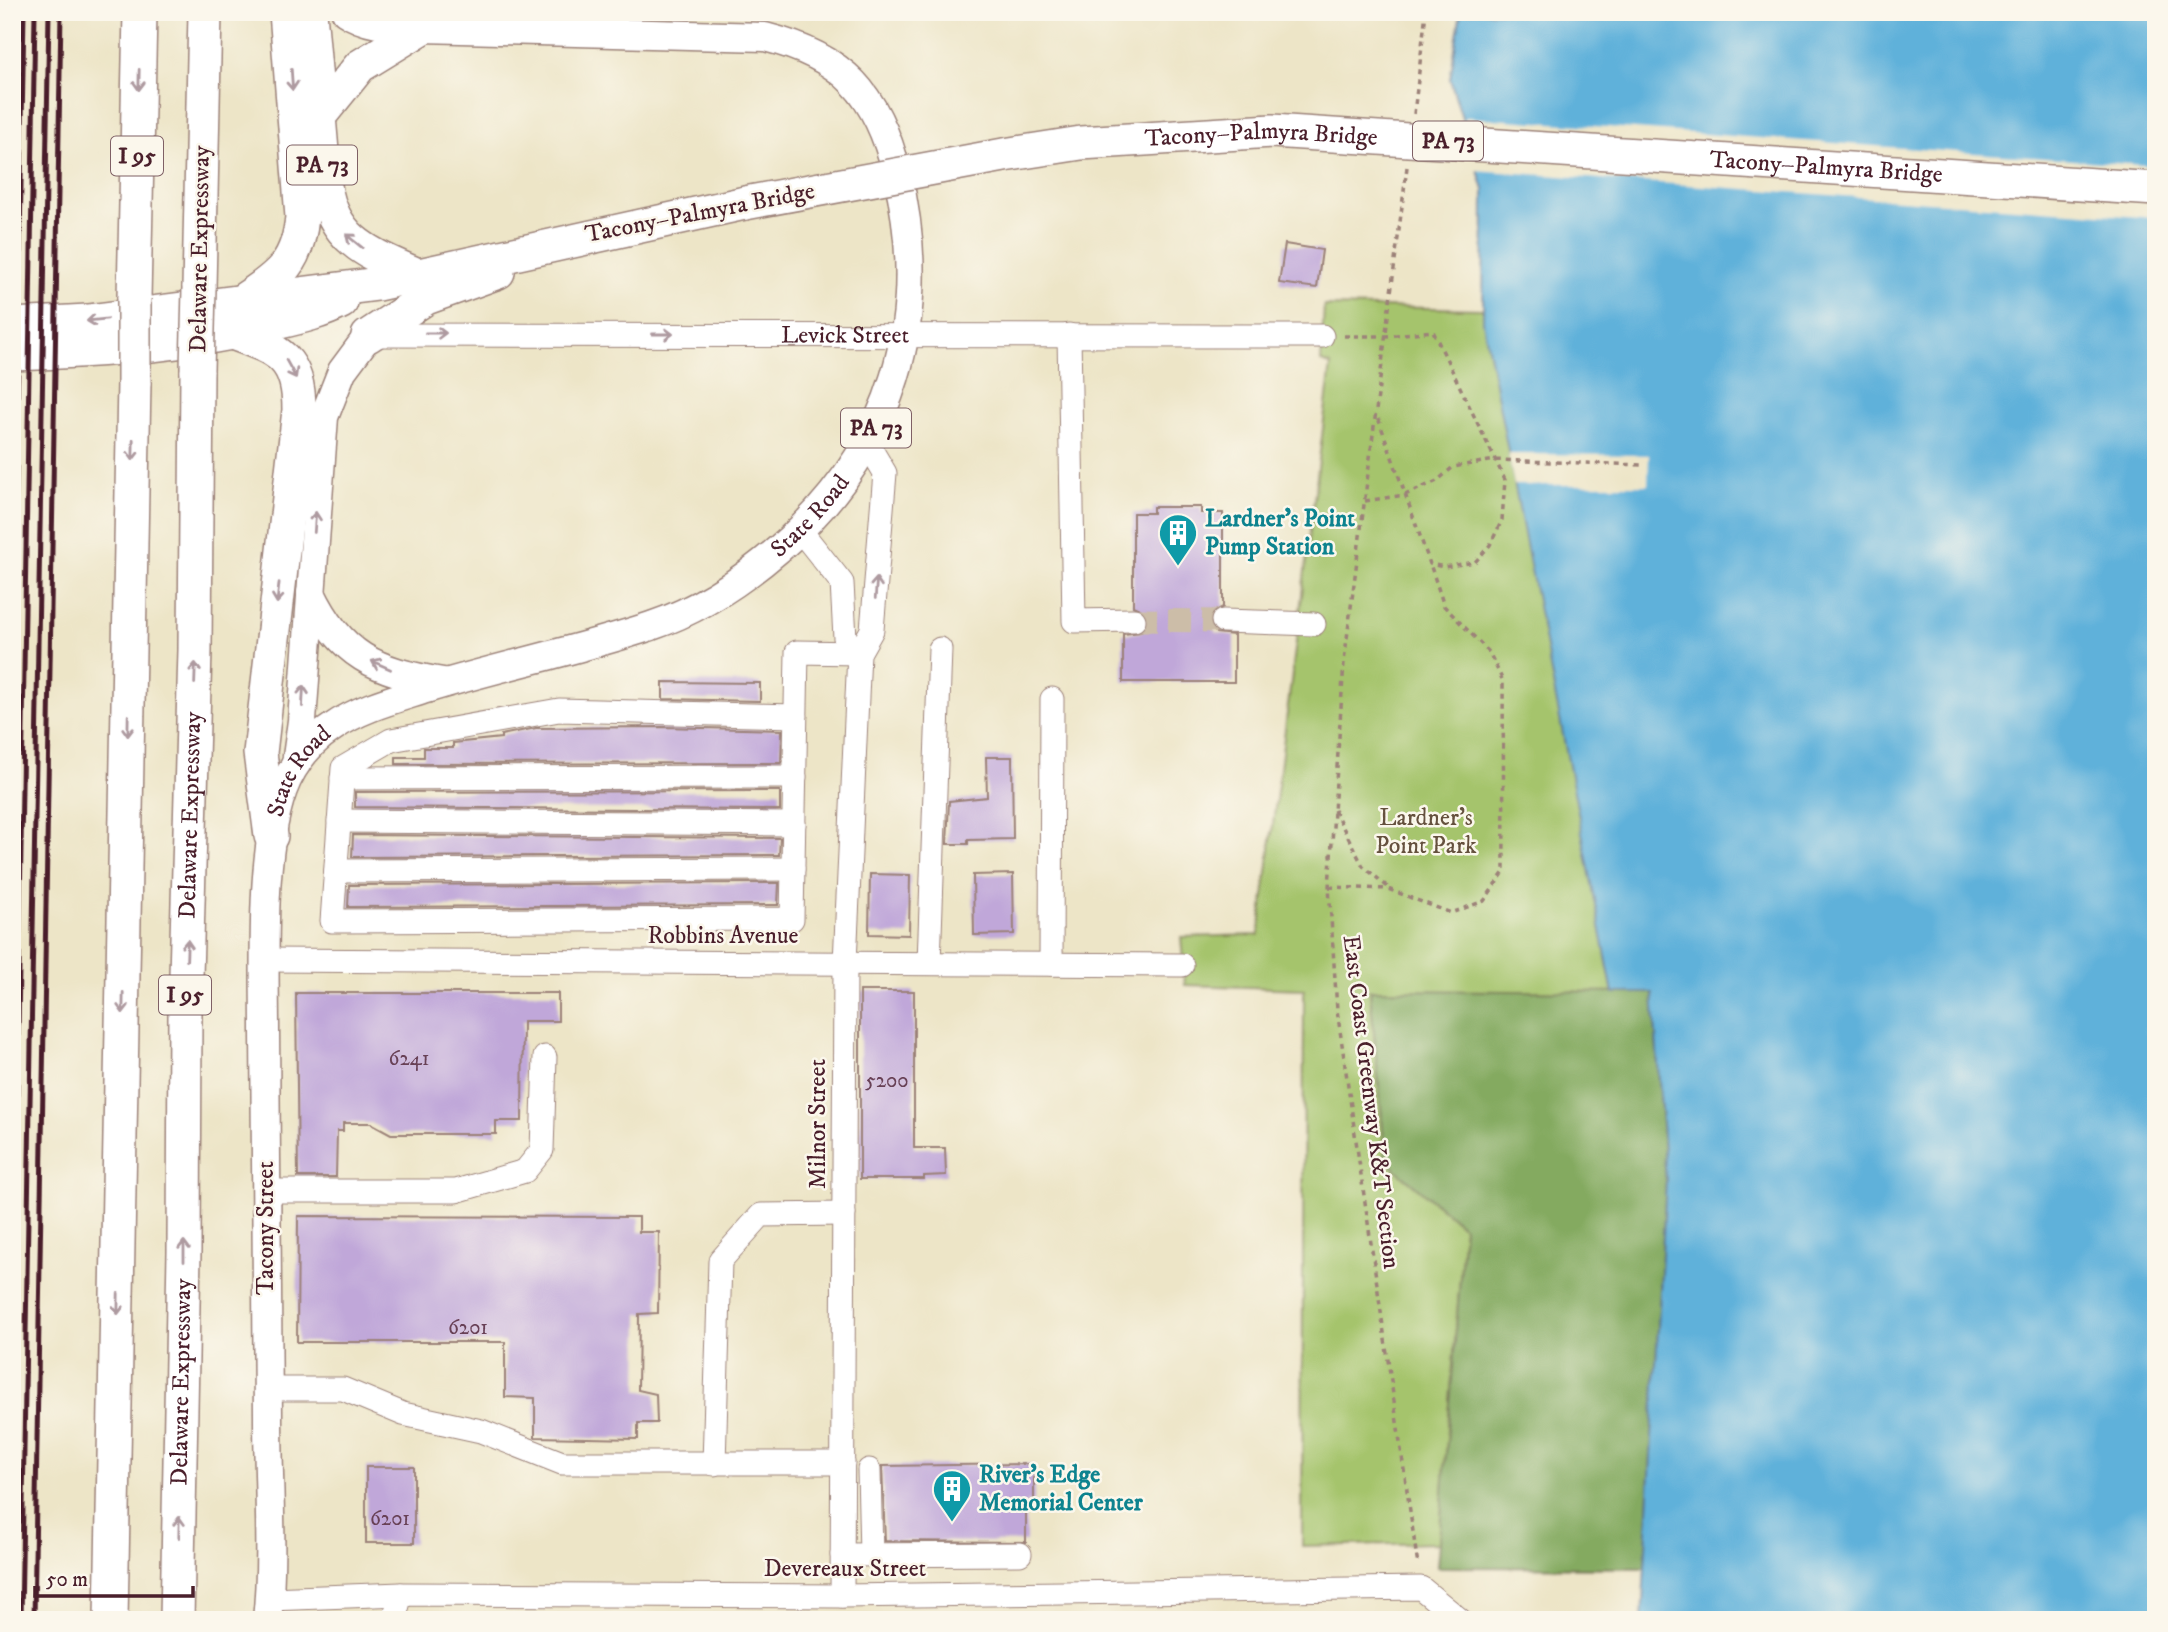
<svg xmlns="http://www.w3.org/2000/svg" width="2168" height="1632" viewBox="0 0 2168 1632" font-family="'IM FELL DW Pica',serif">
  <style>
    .green { fill: #a5c46c; stroke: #78724c; stroke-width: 2 }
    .forest { fill: #84aa60; stroke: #676446; stroke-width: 2 }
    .water { fill: #5fb1da; stroke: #546882; stroke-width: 2 }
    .pier { fill: #ede5c7 }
    .building { fill: #c0a7d9 }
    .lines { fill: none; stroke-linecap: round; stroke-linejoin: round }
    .minor-tunnel { stroke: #ccbda8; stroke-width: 23; stroke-dasharray: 23 11; stroke-linecap: butt }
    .minor-casing { stroke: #9c8279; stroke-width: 25 }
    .major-casing { stroke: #9c8279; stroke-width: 31 }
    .highway-casing { stroke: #9c8279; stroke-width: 36 }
    .path { stroke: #9c8279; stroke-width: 3.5; stroke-dasharray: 5 5; stroke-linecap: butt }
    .minor { stroke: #fff; stroke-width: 23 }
    .major { stroke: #fff; stroke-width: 28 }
    .highway { stroke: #fff; stroke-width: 33 }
    .rail { stroke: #4a1f2b; stroke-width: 5 }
    .highway-bridge-casing { stroke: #9c8279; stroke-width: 36; stroke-linecap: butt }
    .highway-bridge { stroke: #fff; stroke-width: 33 }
    .oneway { stroke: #ae9aa0 }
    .labels { text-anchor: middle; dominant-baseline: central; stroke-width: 5; stroke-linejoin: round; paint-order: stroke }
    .number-label { font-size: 21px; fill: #684156 }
    .shield { fill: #fbf7ec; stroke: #7f6065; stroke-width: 2 }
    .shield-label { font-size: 23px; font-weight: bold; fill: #4a1f2b }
    .street-label { font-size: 24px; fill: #4a1f2b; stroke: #fbf7ec }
    .culture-label { font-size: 24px; font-weight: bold; fill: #0d838f; stroke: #fbf7ec; text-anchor: start }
    .park-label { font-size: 24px; fill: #65513e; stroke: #fbf7ec }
  </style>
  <rect width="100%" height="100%" fill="#fbf7ec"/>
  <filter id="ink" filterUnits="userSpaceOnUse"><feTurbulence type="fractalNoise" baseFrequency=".0143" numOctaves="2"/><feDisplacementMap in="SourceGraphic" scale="14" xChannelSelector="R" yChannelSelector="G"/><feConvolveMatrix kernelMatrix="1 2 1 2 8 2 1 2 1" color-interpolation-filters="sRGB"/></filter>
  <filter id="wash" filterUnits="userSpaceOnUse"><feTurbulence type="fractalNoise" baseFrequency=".00686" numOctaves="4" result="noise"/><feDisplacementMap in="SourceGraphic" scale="28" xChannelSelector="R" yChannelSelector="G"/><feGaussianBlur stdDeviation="1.57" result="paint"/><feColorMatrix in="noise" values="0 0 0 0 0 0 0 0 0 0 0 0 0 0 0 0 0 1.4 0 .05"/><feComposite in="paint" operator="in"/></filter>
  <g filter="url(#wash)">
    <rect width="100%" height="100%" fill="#ede5c7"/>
    <path class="green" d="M1324,306L1483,309L1613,993L1370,990L1386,1161L1464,1227L1439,1543L1302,1546L1304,989L1185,985L1181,937L1259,935L1331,365L1321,362Z"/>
    <path class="forest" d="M1370,990L1653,992L1666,1181L1645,1568L1437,1567L1464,1227L1386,1161Z"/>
    <path class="water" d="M1461,12H2156V1620H1642L1666,1181L1653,993H1613L1483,322L1484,190L1450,79Z"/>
    <path class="pier" d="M1465,117L2156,166V218L1474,170L1464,136Z
      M1508,454L1649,455L1648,485H1514Z"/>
    <g id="blocks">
      <path class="building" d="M1285,244L1322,250L1317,288L1279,283Z
        M1153,507H1201V513H1223V607L1212,613L1209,621L1216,633L1234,635V682H1123V634L1141,632L1148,620L1146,612L1133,606V513H1153Z
        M663,682L760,683V701L663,699Z
        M662,727L782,730L781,763L396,764V757H424V748H453V743L501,738V735L536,728Z
        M986,757H1012L1013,839L968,840V844H947L949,801L987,797Z
        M780,791V810L355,807V792Z
        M353,835L780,838L779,855L352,857Z
        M870,874L910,875L909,935L869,934Z
        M1013,874L1014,934L974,935L973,875Z
        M779,883L778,905L348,907L349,885Z
        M860,991H914V1148H945L946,1175L924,1176V1179H860Z
        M296,993H558V1021H523L522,1121H496V1134H391L371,1123H343V1131H337L336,1177H298Z
        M298,1216L639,1217V1232H659L658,1313L639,1314L638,1390L656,1394L657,1423H638V1439L535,1437V1398L505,1397V1342H297Z
        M1034,1464V1502H1026V1542L885,1541L882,1466Z
        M366,1467H414V1543H366Z"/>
    </g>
  </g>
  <g filter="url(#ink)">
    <use href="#blocks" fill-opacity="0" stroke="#9c8279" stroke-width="2"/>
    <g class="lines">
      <path class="minor-tunnel" d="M1134,620L1223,621"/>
      <g class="minor-casing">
        <g id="minor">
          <path id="s1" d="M373,335L1322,336"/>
          <path d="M1069,335L1074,621L1134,620"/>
          <path d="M800,530L842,583L845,638L859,653"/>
          <path d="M1223,621L1314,624"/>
          <path d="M796,716L559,710L391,740L343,768L332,921L792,919L797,652L859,653"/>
          <path d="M342,778L795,777"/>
          <path d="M339,821L794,824"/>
          <path d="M336,871L793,869"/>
          <path d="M264,960L1182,965"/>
          <path d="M929,963L940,649"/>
          <path d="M1051,964L1052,699"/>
          <path d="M266,1191H456L525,1171L542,1150L545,1057"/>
          <path d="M268,1389H343L403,1414L481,1431L562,1463H843"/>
          <path d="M714,1464L720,1261L761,1215L844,1214"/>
          <path d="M869,1470L871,1555"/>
          <path d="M842,1555L1020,1554"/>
          <path d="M842,1596L845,963L859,653L872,630L885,473L869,446"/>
          <path d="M269,1599L401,1594L842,1596L1421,1588L1460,1620"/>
          <path d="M394,1620L401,1594"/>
        </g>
      </g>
      <g class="major-casing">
        <g id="major">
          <path d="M311,593C341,656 375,671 443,682"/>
          <path d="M296,764L302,721L324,417L342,371L368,336"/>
          <path id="s2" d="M267,1620C274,1553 268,1484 268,1417C267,1288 266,1160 265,1031C265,963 259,840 287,780C297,759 313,740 333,727C360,708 395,699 426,689C500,666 577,651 651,626C699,610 742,581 780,548C894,449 932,318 897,173C877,93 844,57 765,37L422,28C397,26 368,27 346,12"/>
        </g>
      </g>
      <g class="highway-casing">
        <g id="highway">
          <path d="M310,12L325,186C333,240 368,253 413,273"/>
          <path d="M318,118L360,66L422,28"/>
          <path d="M199,288L205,12"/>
          <path d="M246,298C281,275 298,261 302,217L286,12"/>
          <path d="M134,299L140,12"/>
          <path d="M12,325L88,321L378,284L745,203"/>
          <path d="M235,334C279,350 299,358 299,410L260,753L271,836"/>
          <path d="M368,336L426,298L498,272"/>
          <path d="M12,354C102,351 193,345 280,322C301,317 322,312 341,302"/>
          <path d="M111,1620L134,382"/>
          <path id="s3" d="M177,1620L184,1252L185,1012L195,650L197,370"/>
        </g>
      </g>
      <path class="path" d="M1414,114L1426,12
        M1407,167L1344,662L1329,887L1337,1010L1418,1566
        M1344,336H1386L1433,331L1505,480L1502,520L1490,545L1475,562L1444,567L1430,564L1377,415
        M1365,501L1405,495L1437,481L1453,467L1495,460L1642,465
        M1334,810L1363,866L1389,888
        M1329,887L1388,889L1451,913L1484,901L1504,872L1503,681L1489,652L1444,606L1430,564"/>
      <use href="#minor" class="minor"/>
      <use href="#major" class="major"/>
      <use href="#highway" class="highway"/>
      <path class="rail" d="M12,699L24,12
        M12,1385L35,12
        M21,1620L49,12
        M34,1620L61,12"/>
      <g class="highway-bridge-casing">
        <g id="highway-bridge">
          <path id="s4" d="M745,203L1004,155L1081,143L1272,131L2156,189"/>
          <path d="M134,299V382"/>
          <path d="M197,370L199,288"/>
        </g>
      </g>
      <use href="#highway-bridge" class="highway-bridge"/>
    </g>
    <defs><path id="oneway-shaft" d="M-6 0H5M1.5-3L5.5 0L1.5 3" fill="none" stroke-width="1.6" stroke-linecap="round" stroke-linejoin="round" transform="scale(1.75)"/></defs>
    <g class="oneway">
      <use href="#oneway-shaft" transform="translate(139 80) rotate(91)"/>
      <use href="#oneway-shaft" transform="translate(292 80) rotate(86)"/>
      <use href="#oneway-shaft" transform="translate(354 241) rotate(-141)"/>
      <use href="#oneway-shaft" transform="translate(97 320) rotate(174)"/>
      <use href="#oneway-shaft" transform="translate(436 333)"/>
      <use href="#oneway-shaft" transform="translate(663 334)"/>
      <use href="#oneway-shaft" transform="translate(291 369) rotate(61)"/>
      <use href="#oneway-shaft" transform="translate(133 450) rotate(91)"/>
      <use href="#oneway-shaft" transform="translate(315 522) rotate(-86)"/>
      <use href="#oneway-shaft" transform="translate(876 588) rotate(-86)"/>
      <use href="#oneway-shaft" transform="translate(278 593) rotate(96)"/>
      <use href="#oneway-shaft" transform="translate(381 665) rotate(-156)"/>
      <use href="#oneway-shaft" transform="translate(195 673) rotate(-88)"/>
      <use href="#oneway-shaft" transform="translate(303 696) rotate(-87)"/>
      <use href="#oneway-shaft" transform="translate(128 726) rotate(91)"/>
      <use href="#oneway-shaft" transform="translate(187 950) rotate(-88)"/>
      <use href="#oneway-shaft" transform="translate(123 1003) rotate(91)"/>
      <use href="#oneway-shaft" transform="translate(184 1251) rotate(-90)"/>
      <use href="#oneway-shaft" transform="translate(118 1304) rotate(91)"/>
      <use href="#oneway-shaft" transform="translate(179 1527) rotate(-89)"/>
    </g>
  </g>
  <defs>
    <g id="building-pin" transform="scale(2.0125)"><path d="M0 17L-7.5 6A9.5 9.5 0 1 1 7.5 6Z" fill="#0f9aa8" stroke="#fbf7ec"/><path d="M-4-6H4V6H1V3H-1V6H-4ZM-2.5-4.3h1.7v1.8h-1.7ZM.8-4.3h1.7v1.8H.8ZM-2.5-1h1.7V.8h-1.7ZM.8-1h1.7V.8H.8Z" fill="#fff"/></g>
  </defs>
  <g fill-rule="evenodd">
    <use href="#building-pin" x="1178" y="533"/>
    <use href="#building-pin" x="952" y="1489"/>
  </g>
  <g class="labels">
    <g class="number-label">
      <text x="409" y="1059">6241</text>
      <text x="887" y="1081">5200</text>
      <text x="468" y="1328">6201</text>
      <text x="390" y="1519">6201</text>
    </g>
    <g class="shield">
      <rect x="1413" y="121.5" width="70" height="39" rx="5"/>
      <rect x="111" y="136.5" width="52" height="39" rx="5"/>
      <rect x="287" y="145.5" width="70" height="39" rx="5"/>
      <rect x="841" y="408.5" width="70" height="39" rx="5"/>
      <rect x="159" y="975.5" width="52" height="39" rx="5"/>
    </g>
    <g class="shield-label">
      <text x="1448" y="141">PA 73</text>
      <text x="137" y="156">I 95</text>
      <text x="322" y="165">PA 73</text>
      <text x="876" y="428">PA 73</text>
      <text x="185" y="995">I 95</text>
    </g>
    <g class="street-label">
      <text stroke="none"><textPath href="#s4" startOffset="522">Tacony–Palmyra Bridge</textPath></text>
      <text stroke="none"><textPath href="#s4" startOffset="1088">Tacony–Palmyra Bridge</textPath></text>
      <text transform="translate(700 213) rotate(-11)">Tacony–Palmyra Bridge</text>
      <text transform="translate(200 249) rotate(-89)">Delaware Expressway</text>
      <text stroke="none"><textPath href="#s1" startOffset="472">Levick Street</textPath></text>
      <text stroke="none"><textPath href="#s2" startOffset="1444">State Road</textPath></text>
      <text stroke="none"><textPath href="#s2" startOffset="856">State Road</textPath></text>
      <text stroke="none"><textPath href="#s3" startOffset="805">Delaware Expressway</textPath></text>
      <text x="723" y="936">Robbins Avenue</text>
      <text transform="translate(1371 1102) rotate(83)">East Coast Greenway K&amp;T Section</text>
      <text transform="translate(818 1124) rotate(-90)">Milnor Street</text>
      <text transform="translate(266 1228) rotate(-90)">Tacony Street</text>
      <text stroke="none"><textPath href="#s3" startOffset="238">Delaware Expressway</textPath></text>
      <text x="845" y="1569">Devereaux Street</text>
    </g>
    <g class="culture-label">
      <text x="1205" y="519">Lardner's Point<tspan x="1205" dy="28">Pump Station</tspan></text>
      <text x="979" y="1475">River's Edge<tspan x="979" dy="28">Memorial Center</tspan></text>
    </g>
    <g class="park-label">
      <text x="1426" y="818">Lardner's<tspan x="1426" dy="28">Point Park</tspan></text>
    </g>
  </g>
  <rect width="2168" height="1632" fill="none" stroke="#fbf7ec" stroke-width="42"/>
  <path d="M35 1586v10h158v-10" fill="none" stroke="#4a1f2b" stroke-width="3.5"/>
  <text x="46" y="1586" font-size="21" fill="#4a1f2b" stroke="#fbf7ec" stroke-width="5" paint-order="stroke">50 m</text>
</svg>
